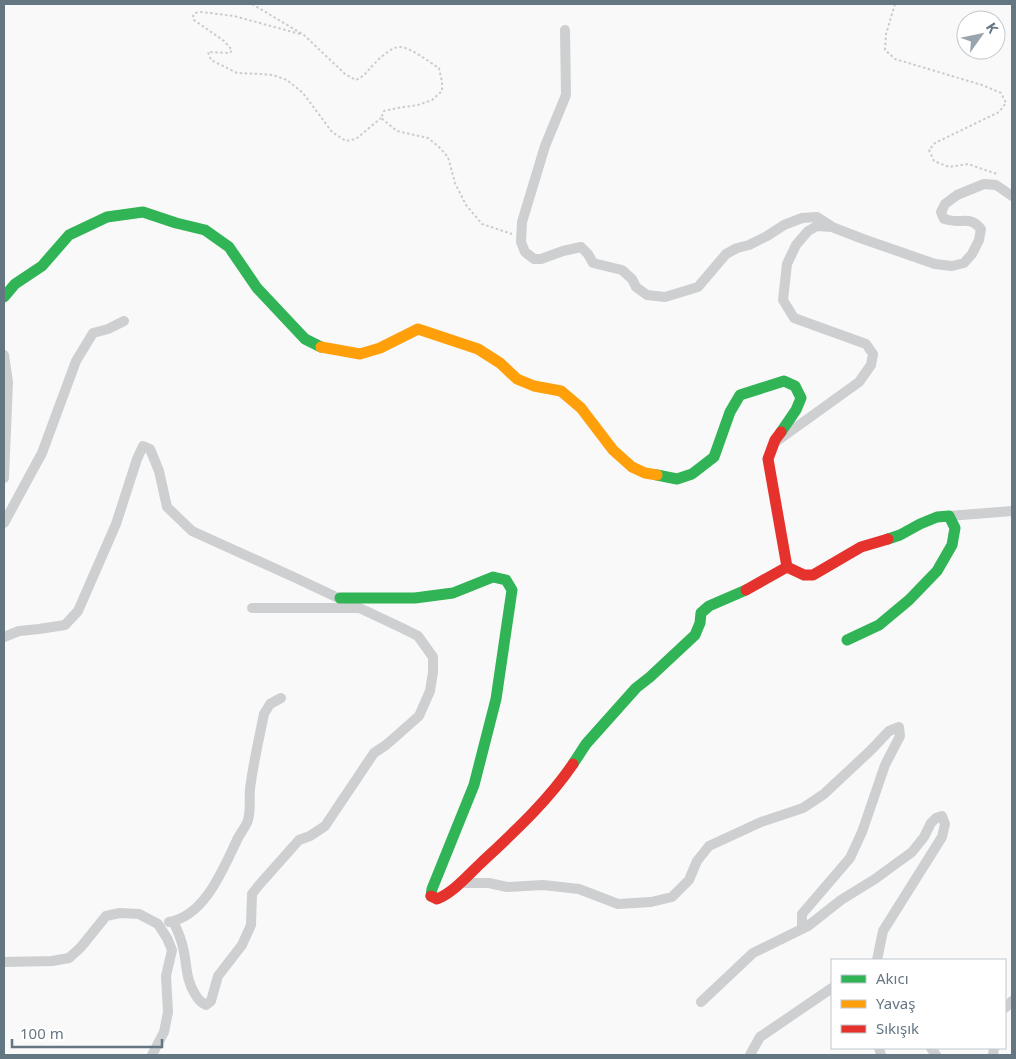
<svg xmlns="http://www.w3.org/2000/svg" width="1016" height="1059" viewBox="0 0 1016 1059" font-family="'Noto Sans',sans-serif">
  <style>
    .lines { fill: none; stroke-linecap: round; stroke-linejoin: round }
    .path { stroke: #cbcccd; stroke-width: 2; stroke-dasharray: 2.5 2.5; stroke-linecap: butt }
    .street { stroke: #cecfd0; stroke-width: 10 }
    .fast { stroke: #30b455; stroke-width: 11 }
    .slow { stroke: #ff9f0a; stroke-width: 11 }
    .jam { stroke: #e5322d; stroke-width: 11 }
  </style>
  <rect width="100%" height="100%" fill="#f9f9f9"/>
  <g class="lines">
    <path class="path" d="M252,4L304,35L345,74L356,80C366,75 366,72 374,64C380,58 391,47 400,47C412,48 429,62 439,68L442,82V91L432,100L418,105L397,108L384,111L381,118L397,131L428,138L439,147L448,157L455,183L466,205L482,224L512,234
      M895,4L886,34L885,50L895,59L982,85L1001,93L1006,103L999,112L935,143L929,150L934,161L949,167L968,164L997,174
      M300,34L234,16L202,12L195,13L193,16L194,20L224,41L232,50L230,53L208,52L211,60L237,73L262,74L273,75L287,80L303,93L332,132L346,141L356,139L381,118"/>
    <path class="street" d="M565,30L566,95L545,146L522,222L521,242L525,252L534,259H541L563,251L581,247L588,254L593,263L622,270L632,279L636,287L647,295L665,297L698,287L726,254L737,248L749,245L767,236L784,225L802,218L817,217L831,226
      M4,355L8,382L4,478
      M777,441L859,382L871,365L873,354L866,344L794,318L783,300L787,264L796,245L808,231L817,226L832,227L863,239L935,264L952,266L964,263L972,254L979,240L981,229C972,219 969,221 957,221C953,221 948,220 944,219L941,212L945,204L957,195L984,184L996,185L1012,196
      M949,516L1012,511
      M4,523L42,453L76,361L93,333L108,329L124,321
      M252,608H358
      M4,637L19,631L39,629L65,625L78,611L116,524L137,459L143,446L150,449L159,471L167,507L192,531L298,579L402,628L418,636L433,657V672L430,691L419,716L386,745L374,753L325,826L310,836L299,840L259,885L252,894L251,925L242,945L218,976L211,1001L206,1005C200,1002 198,999 195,994C186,980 187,967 184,952C182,941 178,931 173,921
      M460,883H489L507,887L543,885L579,889L618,904L651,902L672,897L689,880L697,861L709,846L761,822L803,808L824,794L871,750L889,731L899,727L900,736L885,765L862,832L850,858L802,914V929
      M169,922C205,916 223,869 237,840C240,833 246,827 248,820C251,810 249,799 250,789C253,764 259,739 264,714L270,704L281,698
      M4,962L52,961L69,958L81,947L106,916L120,913L139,914L158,924L167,938L172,950L166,976L168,1012L164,1032L152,1055
      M701,1002L753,953L808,926L841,900L875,879L912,852L924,837L931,823L936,818L942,816L945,824L942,837L883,931L877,960
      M1005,1008L1012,1001
      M879,1048L881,1055
      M931,1048L936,1055
      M750,1055L760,1037L832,988
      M993,1055L994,1048"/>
    <path class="fast" d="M4,297L15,284L42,266L69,235L107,217L143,212L176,223L205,230L229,247L257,288L305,339L321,347
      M657,475L677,479L692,474L714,457L730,412L740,395L784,381L795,386L801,398L796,410L781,432
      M340,598H415L453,593L493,577L506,580L512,590L496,699L474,785L432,889L431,896
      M847,640L879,625L909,600L937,571L952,545L955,528L949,516L937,517L920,524L900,535L888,539
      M573,764L586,744L636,688L650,677L695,635L700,623L701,613L709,606L746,590"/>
    <path class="slow" d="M321,347L360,354L380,348L418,329L478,349L500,363L517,379L534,386L561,391L581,408L613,450L632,467L645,473L657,475"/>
    <path class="jam" d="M781,432L775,440L768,459L787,567
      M746,590L787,567L804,575H813L861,547L888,539
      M431,896L437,899C454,892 468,875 481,863C514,832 548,801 573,764"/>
  </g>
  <rect width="1016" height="1059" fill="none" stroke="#657683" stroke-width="10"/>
  <rect x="831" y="959" width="175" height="90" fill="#ffffff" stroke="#c1c8cd"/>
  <rect x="841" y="975" width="25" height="8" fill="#30b455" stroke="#c1c8cd"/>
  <text x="876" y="984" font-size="15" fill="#657683">Akıcı</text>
  <rect x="841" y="1000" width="25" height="8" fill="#ff9f0a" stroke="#c1c8cd"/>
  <text x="876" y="1009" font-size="15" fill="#657683">Yavaş</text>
  <rect x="841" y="1025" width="25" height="8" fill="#e5322d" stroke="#c1c8cd"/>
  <text x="876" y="1034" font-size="15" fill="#657683">Sıkışık</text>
  <g transform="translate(981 35) rotate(57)"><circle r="24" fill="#ffffff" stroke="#c1c8cd"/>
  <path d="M0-4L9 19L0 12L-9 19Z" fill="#99a4ac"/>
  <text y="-8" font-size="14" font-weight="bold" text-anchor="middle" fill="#657683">K</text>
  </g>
  <path d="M12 1039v8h150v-8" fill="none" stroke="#657683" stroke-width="2.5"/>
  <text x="20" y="1039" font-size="15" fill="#657683" stroke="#ffffff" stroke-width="4" paint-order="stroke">100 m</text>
</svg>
